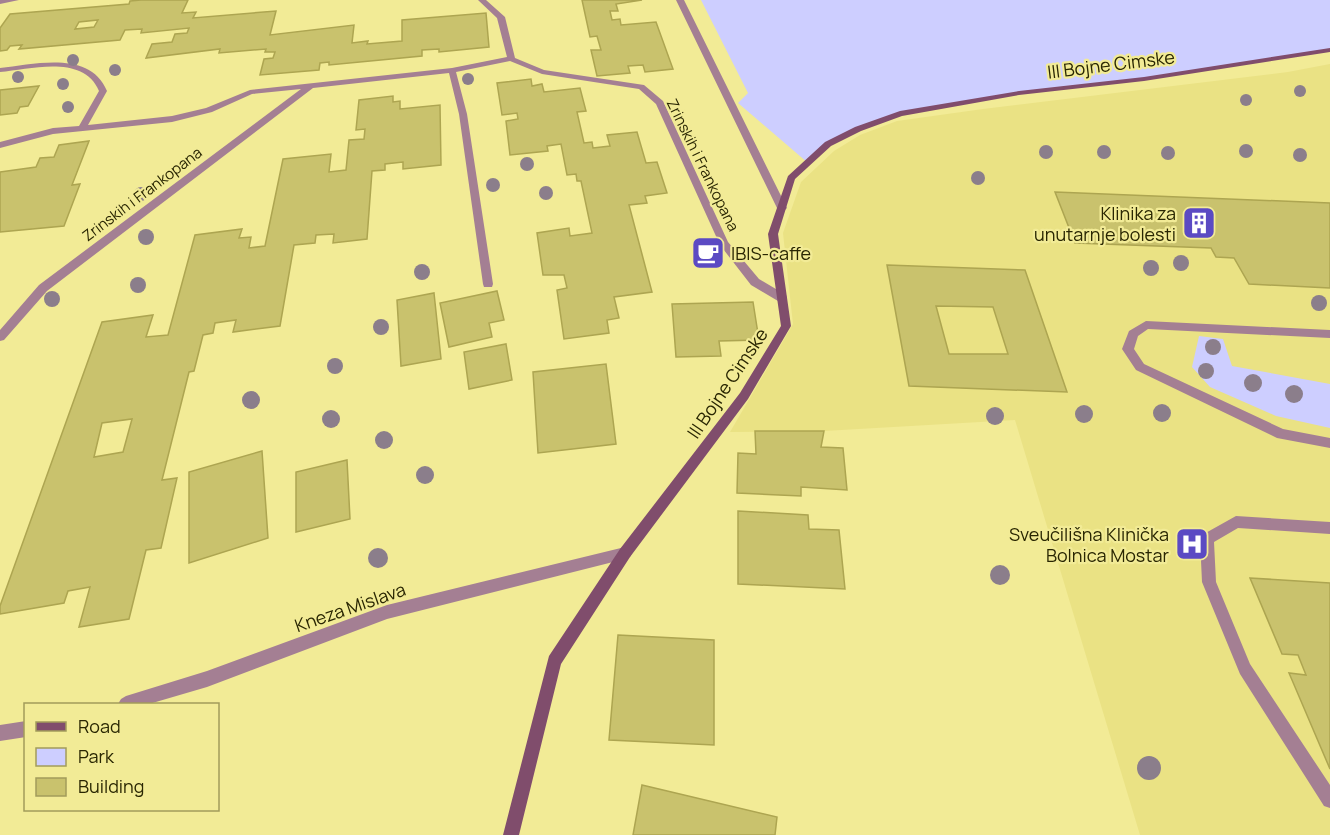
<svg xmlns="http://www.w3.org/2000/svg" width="1330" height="835" viewBox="0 0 1330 835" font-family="Manrope,sans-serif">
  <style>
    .built { fill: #eae284 }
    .green { fill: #cdceff }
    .building { fill: #c9c26d; stroke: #ada551; stroke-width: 1.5; fill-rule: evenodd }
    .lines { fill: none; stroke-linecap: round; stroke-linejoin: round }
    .lane { fill: #a47f93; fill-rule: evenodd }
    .street { fill: #a47f93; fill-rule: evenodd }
    .secondary { fill: #804d6c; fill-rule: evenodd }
    .tree { fill: #8b7e8b }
    .labels { text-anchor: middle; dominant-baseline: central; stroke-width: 4.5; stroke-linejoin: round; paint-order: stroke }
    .far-street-label { font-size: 15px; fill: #292602; stroke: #f2eb96 }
    .street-label { font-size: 18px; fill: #292602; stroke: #f2eb96 }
    .poi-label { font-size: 18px; fill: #292602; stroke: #f2eb96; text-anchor: end }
  </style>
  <rect width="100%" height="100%" fill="#f2eb96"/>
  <path class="built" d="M1330,64V835H1140L1015,420L824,431L730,432L793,324L783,233L801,182L834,151L860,135L897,121L983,109L1288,72Z"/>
  <path class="green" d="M701,0H1330V50L1144,79L1019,93L900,114L828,144L808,163L738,103L748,93Z
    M1199,336L1223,339L1232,366L1330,384V428L1276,416L1210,387L1192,367Z"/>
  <path class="building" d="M141,0H188L182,13L196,12L193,18L276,11L270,35L354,25L352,43L368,41L367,44L402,41V20L486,13L489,47L439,52V49L422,50V56L329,65V62L320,63L319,70L260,75L264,59L273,58L275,52H265L266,49L219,53L220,49L146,58L152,44L172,42L175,34L187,33L189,28L141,33L142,29L125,30L120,40L19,49L22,45L10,46L7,50L0,51V28L10,14L129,4L130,1ZM98,20L94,27L75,29L79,22Z
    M582,0H642L616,4L618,11H610L612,20L620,19L621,25L656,22L673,69L645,72L643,65L628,66L630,73L597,76L591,50H601L597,36L590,37Z
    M531,79L532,86L542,84L544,92L580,88L586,111L577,112L584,143L592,142L593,148L610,146L607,135L637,132L646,163L657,162L667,193L645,196L647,203L629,205L652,292L614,297L619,318L607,320L609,333L564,339L557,290L567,288L564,275H543L537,233L569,228L570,236L592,233L581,181H577L576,174L567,175L561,144L547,146L548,151L510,155L506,121L518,119L517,113L502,115L497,83Z
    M39,86L28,106L20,107L17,113L0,115V90Z
    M393,96V102L400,101V109L440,105L441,165L403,169V162L385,164V170L372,171L367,239L333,243L334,234L316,235L315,243L294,245L280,326L233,332L236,320L215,323L213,333L203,335L194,371L189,372L162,480L177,478L161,548L146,550L129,619L79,627L90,587L68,591L64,603L0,614V606L102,322L153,315L146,337L168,335L195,235L242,229L239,238L251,237L249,248L265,246L283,159L331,154L329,172L346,170L349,140L364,139L365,129L356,130L359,100ZM132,419L123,452L94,457L102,423Z
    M89,141L72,185L80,184L64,226L0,232V172L36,167L40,158L54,157L59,145Z
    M1055,192L1330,203V288L1249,284L1234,258L1216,257L1211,248L1075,243Z
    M887,265L1025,270L1067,392L909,386ZM936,306L993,307L1008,354H949Z
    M497,291L504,320L489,323L492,337L449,347L440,303Z
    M434,293L441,359L401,366L397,300Z
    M753,302L759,340L719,341L721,356L676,357L672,304Z
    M506,344L512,380L469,389L464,352Z
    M606,364L616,444L538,453L533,372Z
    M755,431H824L821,447L843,448L847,490L801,487V496L737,493L738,453L756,454Z
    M262,451L268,538L189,563V472Z
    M347,460L350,519L296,532V472Z
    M738,511L808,515L809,529L839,530L845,589L738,584Z
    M1250,578L1330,583V769L1289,673L1306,675L1298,655L1282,654Z
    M618,635L714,640V745L609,740Z
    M642,785L777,817L775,835H633Z"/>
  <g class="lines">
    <path class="lane" d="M1146,321L1330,330V338L1148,329L1138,336L1134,349L1144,364L1283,429L1330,438V448L1277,438L1136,370L1122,349L1129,331Z
      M1236,516L1330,522V534L1238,528L1214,542L1216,582L1250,664L1330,785V808L1324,806L1240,674L1202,582L1200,539L1202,535Z"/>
    <path class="street" d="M0,0H19L0,4Z
      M478,0H486L505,17L515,58L544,70L644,85L663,101L728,242L759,279L786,295L787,298L786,301H778L751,285L720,245L656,104L639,89L542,74L510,61L456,72L467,114L493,284L492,287H484L483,284L459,114L449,73L313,88L47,291L4,340L0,341V330L39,285L301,89L252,94L212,112L172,122L53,134L0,148V142L53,128L79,126L99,91C84,54 31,69 0,72V68C36,64 90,50 107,91L88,125L172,116L206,108L250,90L452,68L507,57L497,18Z
      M676,0H684L787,208L785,210L782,211L777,208Z
      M625,547L630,549L632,553L630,557L625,559L387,619L207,687L149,704H118L121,699L126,696L207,671L387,605Z
      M26,721V737L0,741V725Z"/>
    <path class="secondary" d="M1330,48V52L1144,81L1019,95L902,116L861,131L831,146L795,179L778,234L791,326L748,399L630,557L561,664L519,835H503L549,656L620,549L740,393L781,326L768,234L788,176L825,142L855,127L900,111L1019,91L1144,77Z"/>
  </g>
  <g class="tree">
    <circle cx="73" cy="60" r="6"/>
    <circle cx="115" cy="70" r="6"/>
    <circle cx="18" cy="77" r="6"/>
    <circle cx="468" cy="79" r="6"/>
    <circle cx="63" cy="84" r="6"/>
    <circle cx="1300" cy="91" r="6"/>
    <circle cx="1246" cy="100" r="6"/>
    <circle cx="68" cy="107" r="6"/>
    <circle cx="1246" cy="151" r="7"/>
    <circle cx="1046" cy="152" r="7"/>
    <circle cx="1104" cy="152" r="7"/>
    <circle cx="1168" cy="153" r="7"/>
    <circle cx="1300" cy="155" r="7"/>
    <circle cx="527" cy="164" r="7"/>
    <circle cx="978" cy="178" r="7"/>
    <circle cx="493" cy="185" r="7"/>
    <circle cx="546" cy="193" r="7"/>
    <circle cx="141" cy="194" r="7"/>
    <circle cx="146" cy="237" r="8"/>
    <circle cx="1181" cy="263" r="8"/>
    <circle cx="1151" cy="268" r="8"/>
    <circle cx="422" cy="272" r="8"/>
    <circle cx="138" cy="285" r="8"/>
    <circle cx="52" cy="299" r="8"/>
    <circle cx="1319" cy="303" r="8"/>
    <circle cx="381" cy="327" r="8"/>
    <circle cx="1213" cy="347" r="8"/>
    <circle cx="335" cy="366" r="8"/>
    <circle cx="1206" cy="371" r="8"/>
    <circle cx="1253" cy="383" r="9"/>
    <circle cx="1294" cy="394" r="9"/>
    <circle cx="251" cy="400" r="9"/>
    <circle cx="1162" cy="413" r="9"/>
    <circle cx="1084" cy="414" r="9"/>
    <circle cx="995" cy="416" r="9"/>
    <circle cx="331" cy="419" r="9"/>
    <circle cx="384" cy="440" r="9"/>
    <circle cx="425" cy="475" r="9"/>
    <circle cx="378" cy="558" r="10"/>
    <circle cx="1000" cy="575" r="10"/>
    <circle cx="1149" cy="768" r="12"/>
  </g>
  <defs>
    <g id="building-square" transform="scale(1.725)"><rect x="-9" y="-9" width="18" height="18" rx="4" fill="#5b4ac3" stroke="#f2eb96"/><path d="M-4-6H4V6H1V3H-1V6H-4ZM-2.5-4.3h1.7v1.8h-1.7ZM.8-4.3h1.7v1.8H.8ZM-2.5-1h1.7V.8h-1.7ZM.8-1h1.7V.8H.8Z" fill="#fff"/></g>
    <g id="cafe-square" transform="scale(1.725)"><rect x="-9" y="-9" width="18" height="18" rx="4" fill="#5b4ac3" stroke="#f2eb96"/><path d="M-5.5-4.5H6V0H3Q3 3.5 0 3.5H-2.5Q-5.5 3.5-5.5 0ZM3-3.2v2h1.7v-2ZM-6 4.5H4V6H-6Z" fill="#fff"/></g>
    <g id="hospital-square" transform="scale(1.725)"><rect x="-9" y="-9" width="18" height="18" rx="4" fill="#5b4ac3" stroke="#f2eb96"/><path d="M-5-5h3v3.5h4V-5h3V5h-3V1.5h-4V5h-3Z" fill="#fff"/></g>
  </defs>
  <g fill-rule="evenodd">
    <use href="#building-square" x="1199" y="223"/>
    <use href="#cafe-square" x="708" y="253"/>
    <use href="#hospital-square" x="1192" y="544"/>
  </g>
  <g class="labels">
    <g class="far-street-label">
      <text transform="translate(703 165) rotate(64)">Zrinskih i Frankopana</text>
      <text transform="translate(142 194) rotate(-37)">Zrinskih i Frankopana</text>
    </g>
    <g class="street-label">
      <text transform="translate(1111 64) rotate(-7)">III Bojne Cimske</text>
      <text transform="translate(727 383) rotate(-56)">III Bojne Cimske</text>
      <text transform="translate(350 607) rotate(-19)">Kneza Mislava</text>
    </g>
    <g class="poi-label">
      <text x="1176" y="213">Klinika za<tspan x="1176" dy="21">unutarnje bolesti</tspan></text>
      <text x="731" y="253" text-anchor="start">IBIS-caffe</text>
      <text x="1169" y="534">Sveučilišna Klinička<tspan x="1169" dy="21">Bolnica Mostar</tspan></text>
    </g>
  </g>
  <rect x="24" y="703" width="195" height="108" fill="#f2eb96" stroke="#a29c5b" stroke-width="1.5"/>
  <rect x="36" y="722" width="30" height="9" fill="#804d6c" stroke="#a29c5b" stroke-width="1.5"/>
  <text x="78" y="733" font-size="18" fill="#292602">Road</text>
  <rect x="36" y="748" width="30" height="18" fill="#cdceff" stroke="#a29c5b" stroke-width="1.5"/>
  <text x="78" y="763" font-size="18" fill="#292602">Park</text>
  <rect x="36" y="778" width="30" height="18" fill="#c9c26d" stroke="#a29c5b" stroke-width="1.5"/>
  <text x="78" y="793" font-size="18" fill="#292602">Building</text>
</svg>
